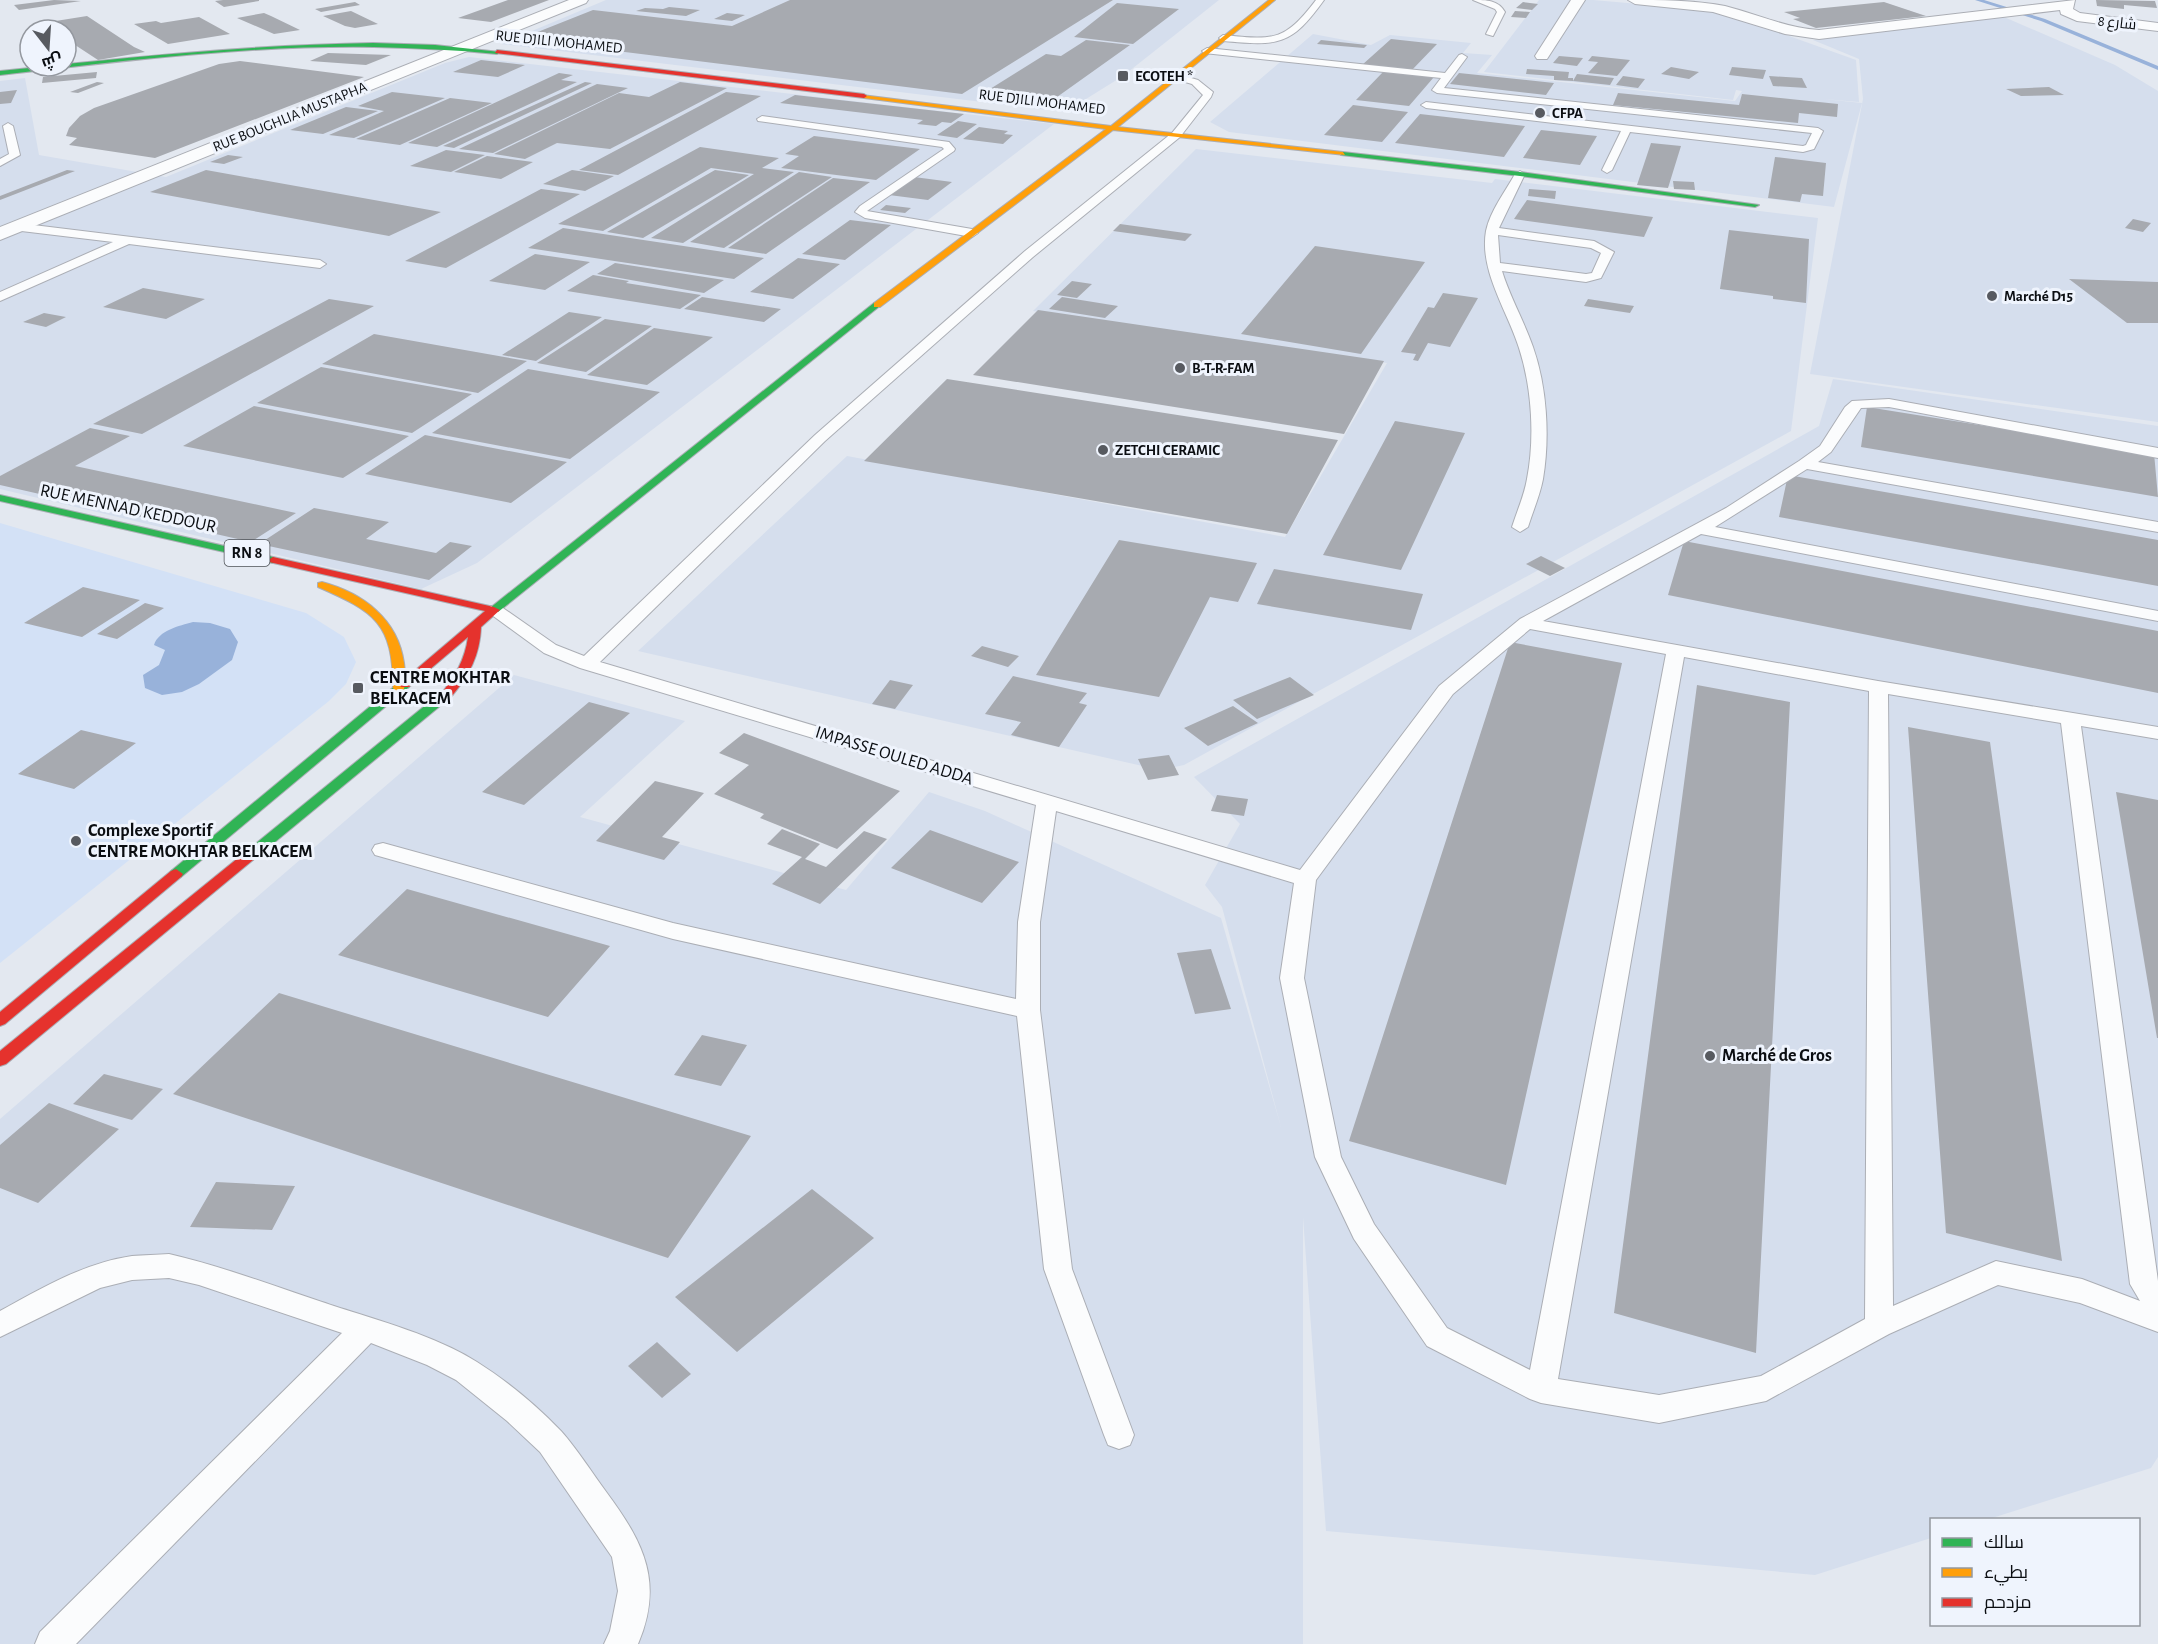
<svg xmlns="http://www.w3.org/2000/svg" width="2158" height="1644" viewBox="0 0 2158 1644" font-family="'Alegreya Sans',Cairo,sans-serif">
  <style>
    .built { fill: #d5deed }
    .green { fill: #d3e1f6 }
    .water { fill: #98b2da }
    .lines { fill: none; stroke-linecap: round; stroke-linejoin: round }
    .stream { fill: #98b2da; fill-rule: evenodd }
    .building { fill: #a7aab0 }
    .lane-casing { stroke: #abaeb5; stroke-width: 2 }
    .street-casing { stroke: #abaeb5; stroke-width: 2 }
    .fast-casing { stroke: #abaeb5; stroke-width: 2 }
    .slow-casing { stroke: #abaeb5; stroke-width: 2 }
    .jam-casing { stroke: #abaeb5; stroke-width: 2 }
    .lane { fill: #fbfcfd; fill-rule: evenodd }
    .street { fill: #fbfcfd; fill-rule: evenodd }
    .fast { fill: #30b455; fill-rule: evenodd }
    .slow { fill: #ff9f0a; fill-rule: evenodd }
    .jam { fill: #e5322d; fill-rule: evenodd }
    .poi-dot { fill: #575a60; stroke: #eff4fd; stroke-width: 2 }
    .labels { text-anchor: middle; dominant-baseline: central; stroke-width: 6; stroke-linejoin: round; paint-order: stroke }
    .far-street-label { font-size: 15px; fill: #0b0e12; stroke: #eff4fd }
    .far-poi-label { font-size: 15px; font-weight: bold; fill: #0b0e12; stroke: #eff4fd; text-anchor: start }
    .shield { fill: #eff4fd; stroke: #4f5358; stroke-width: 1.5 }
    .shield-label { font-size: 16px; font-weight: bold; fill: #0b0e12 }
    .street-label { font-size: 18px; fill: #0b0e12; stroke: #eff4fd }
    .poi-label { font-size: 18px; font-weight: bold; fill: #0b0e12; stroke: #eff4fd; text-anchor: start }
  </style>
  <rect width="100%" height="100%" fill="#e3e8f0"/>
  <path class="built" d="M606,0H1219L1123,76L1065,112L501,44Z
    M1539,0H1593L1719,11L1856,60L1859,102L1823,99L1862,103L1834,207L1229,132L1210,122L1313,34L1371,45L1390,35L1471,43L1463,53L1492,55L1477,73L1735,101L1742,91L1736,90L1733,100L1484,72Z
    M2004,17L2115,65L2158,91V422L1810,374L1863,99L1859,59L1813,40Z
    M469,57L1054,124L477,563L421,589L0,489V81L25,78L39,155L166,177L445,63Z
    M1196,149L1492,183L1495,179L1818,218L1791,431L1184,765L1160,770L638,651L847,456L1285,537L1387,363L1033,311Z
    M1833,379L2158,426V1457L2151,1468L1989,1519L1932,1520L1931,1538L1815,1575L1326,1531L1303,1217V1644H0V1119L514,675L685,721L580,817L846,890L929,792L985,811L1221,918L1281,1127L1222,907L1205,885L1240,824L1194,777L1819,426Z"/>
  <path class="green" d="M0,523L306,613L344,637L356,662L346,684L329,701L0,963Z"/>
  <path class="water" d="M193,622L210,623L230,629L238,642L232,660L199,684L182,692L162,695L145,688L143,675L159,665L165,650L154,645C159,630 179,626 193,622Z"/>
  <g class="lines">
    <path class="stream" d="M1975,0H1984L2045,19L2158,66V70L2041,21Z"/>
  </g>
  <path class="building" d="M54,0L81,1L19,10L14,5Z
    M223,0H259V1L224,7L215,1Z
    M508,0H549L491,22L458,18Z
    M790,0H1113L962,94L520,39L593,10L732,26Z
    M2096,0L2155,1L2157,8L2124,5V9L2097,6Z
    M355,2L360,5L321,12L315,9Z
    M1523,2L1538,4L1532,10L1516,8Z
    M1884,2L1926,16L1816,28L1793,19L1800,18L1784,12Z
    M1117,3L1179,9L1133,44L1074,37Z
    M669,7L700,10L686,16L636,11L645,8L663,9Z
    M351,11L378,24L355,28L345,26L323,16Z
    M1515,11L1530,12L1526,18L1511,17Z
    M264,13L271,16L300,30L274,34L237,18Z
    M727,13L745,15L732,21L714,19Z
    M87,16L134,47L145,52L98,60L66,39V30H53L43,23Z
    M199,17L230,34L168,44L134,24L156,21L161,23Z
    M1391,39L1437,44L1411,71L1362,65Z
    M1086,40L1130,45L1057,97L990,89L1046,54L1061,56Z
    M1321,40L1367,45L1364,48L1317,44Z
    M328,53L391,55L366,65L310,61Z
    M1559,56L1583,58L1577,66L1553,63Z
    M1592,56L1630,60L1617,76L1588,73L1598,62L1588,61Z
    M481,60L525,65L498,77L453,72Z
    M240,61L364,77L155,158L69,145L77,138L66,136L69,128L80,116L94,108L219,64Z
    M1671,67L1699,72L1689,79L1661,74Z
    M1732,67L1766,70L1763,79L1729,75Z
    M1527,69L1569,72L1568,78H1573V81L1554,80V76L1526,74Z
    M97,72L96,78L42,83L43,77Z
    M1383,72L1434,77L1409,106L1356,100Z
    M559,73L573,75L561,80L577,82L437,147L408,143Z
    M1459,73L1554,83L1546,95L1450,84Z
    M1577,74L1614,78L1610,85L1573,81Z
    M1623,76L1645,79L1638,88L1616,85Z
    M1769,76L1802,78L1807,88L1773,86Z
    M97,82L104,83L78,93L70,92Z
    M585,82L592,83L454,148L443,146Z
    M680,82L727,88L610,149L557,143L525,159L494,154L619,93L649,97Z
    M597,84L628,88L493,153L459,149Z
    M2049,87L2064,95L2021,96L2006,89Z
    M17,90L11,103L0,104V92Z
    M392,92L445,98L354,138L329,135L384,111L358,106Z
    M726,92L761,96L618,175L579,170Z
    M1618,93L1739,105L1742,94L1838,104L1837,117L1799,113L1798,123L1613,105Z
    M795,95L964,114L951,123L942,122L936,126L917,124L923,120L780,103Z
    M450,98L492,103L400,145L356,139Z
    M1353,105L1408,112L1382,142L1324,135Z
    M346,107L378,111L323,134L290,130Z
    M1420,114L1525,126L1504,157L1395,143Z
    M958,121L977,124L957,138L937,135Z
    M979,127L1008,131L1004,134L1013,135L1003,144L963,139Z
    M1541,130L1597,136L1580,165L1523,158Z
    M814,136L920,149L876,180L781,168L799,156L785,154Z
    M1651,143L1681,146L1668,188L1637,185Z
    M700,147L779,158L762,168L794,172L683,243L651,238L754,174L711,168L603,231L558,224Z
    M446,150L485,155L451,172L410,166Z
    M228,155L243,157L224,164L210,162Z
    M487,156L533,162L501,179L454,172Z
    M1775,157L1826,163L1823,196L1802,194L1800,202L1768,198Z
    M67,170L75,171L0,200V196Z
    M206,170L441,212L389,236L150,192Z
    M572,170L614,176L585,191L543,184Z
    M715,170L749,175L643,238L607,232Z
    M799,172L832,177L724,248L690,242Z
    M914,177L952,182L928,200L889,195Z
    M833,178L870,182L766,254L728,248Z
    M1673,181L1694,182L1695,190L1674,189Z
    M541,189L580,194L446,268L405,261Z
    M1529,189L1556,191L1555,199L1528,196Z
    M1527,200L1653,217L1644,237L1514,219Z
    M886,205L911,208L905,213L880,210Z
    M2133,219L2151,223L2143,232L2125,228Z
    M850,220L891,225L845,260L802,254Z
    M1120,224L1192,234L1185,241L1113,231Z
    M563,228L764,258L734,279L528,248Z
    M1729,230L1809,239L1806,303L1773,299V296L1720,289Z
    M1315,246L1425,262L1361,354L1241,334Z
    M535,254L590,262L545,290L489,281Z
    M798,258L840,264L793,299L750,292Z
    M615,263L724,280L704,293L597,274Z
    M593,275L629,281L626,283L701,295L680,309L567,291Z
    M2069,279L2158,282V323H2127Z
    M1072,281L1092,284L1077,298L1057,295Z
    M143,288L205,299L166,319L103,307Z
    M1443,293L1478,298L1450,347L1428,343L1418,361L1413,360L1416,354L1401,352L1428,307L1434,308Z
    M702,297L781,309L764,322L684,309Z
    M1062,297L1118,306L1105,318L1049,309Z
    M329,299L374,306L142,434L93,424Z
    M1588,299L1634,306L1630,313L1584,306Z
    M1038,310L1384,361L1344,434L973,375Z
    M569,312L602,317L536,361L502,355Z
    M44,313L66,317L46,327L23,322Z
    M605,319L652,326L586,372L537,363Z
    M654,328L713,337L647,385L587,375Z
    M374,334L527,361L478,393L322,364Z
    M321,367L472,394L412,433L257,403Z
    M528,369L660,392L570,459L432,433Z
    M947,379L1338,440L1287,534L864,461Z
    M254,406L409,436L343,478L183,446Z
    M1867,407L2154,453L2158,497L1861,447Z
    M1395,421L1465,433L1401,570L1323,555Z
    M90,428L130,436L75,466L296,513L251,542L0,485V476Z
    M425,435L567,462L511,503L365,474Z
    M1788,475L2158,540V586L1779,517Z
    M314,508L389,522L366,539L436,553L450,542L472,546L429,580L259,544Z
    M1119,540L1257,563L1238,602L1210,597L1159,697L1036,675Z
    M1684,541L2158,631V693L1668,595Z
    M1541,556L1565,568L1550,576L1526,564Z
    M1274,569L1423,594L1411,630L1257,604Z
    M83,587L140,600L82,637L24,623Z
    M145,603L164,608L117,639L97,634Z
    M1510,642L1622,663L1506,1185L1349,1141Z
    M982,646L1019,656L1008,667L971,656Z
    M1013,676L1087,693L1079,703L1087,705L1059,747L1011,735L1021,722L985,714Z
    M1290,677L1314,695L1257,719L1233,700Z
    M890,680L913,685L895,709L872,704Z
    M1697,685L1790,702L1756,1353L1614,1313Z
    M589,702L630,713L524,805L482,792Z
    M1233,706L1258,723L1208,746L1184,728Z
    M1908,727L1990,742L2062,1261L1946,1233Z
    M81,730L136,743L74,789L18,774Z
    M744,733L900,791L837,849L760,818L764,814L714,794L749,765L719,753Z
    M1169,755L1179,775L1148,780L1138,759Z
    M655,781L704,793L662,837L680,842L664,860L596,841Z
    M2116,792L2158,800V1038H2157Z
    M1217,795L1248,799L1244,816L1211,811Z
    M782,829L820,844L805,859L826,867L864,831L887,839L820,904L772,884L802,857L767,844Z
    M930,830L1019,862L982,903L891,868Z
    M407,889L610,946L548,1017L338,955Z
    M1211,949L1231,1009L1195,1014L1177,953Z
    M279,993L751,1136L668,1258L173,1094Z
    M702,1035L747,1045L721,1086L674,1075Z
    M104,1074L163,1089L132,1120L73,1104Z
    M49,1103L119,1129L38,1203L0,1188V1145Z
    M216,1182L295,1186L272,1230L190,1227Z
    M812,1189L874,1238L737,1352L675,1297Z
    M657,1342L691,1374L662,1398L628,1366Z"/>
  <g class="lines">
    <g class="lane-casing">
      <path id="lane" d="M1316,0H1324C1291,46 1279,46 1223,41L1219,38L1223,35C1274,40 1284,42 1316,0Z
        M1473,0C1487,0 1498,0 1505,12L1493,36L1486,34L1497,12L1495,9Z
        M1207,48L1445,73L1459,55L1462,54L1467,57L1444,88L1818,128L1823,131L1814,149L1803,152L1630,132L1612,170L1607,173L1602,170L1621,131L1426,108L1421,105L1426,102L1803,146L1806,145L1812,133L1437,93L1432,90L1441,78L1204,53L1202,51Z
        M1174,73L1198,80L1213,92L1211,97L1180,137L1033,257L825,441L600,662L1300,870L1439,686L1520,619L1726,508L1799,461L1820,446L1845,407L1852,401L1889,399L2158,448V458L1889,407L1861,408L1831,452L1818,462L2158,522V532L1807,469L1715,527L2158,611V621L1701,534L1543,621L1878,681L2158,727V739L2081,726L2158,1281V1332L2080,1303L1998,1285L1889,1334L1766,1401L1659,1423L1541,1403L1530,1399L1427,1346L1354,1239L1315,1157L1280,978L1294,883L1056,811L1040,922V1010L1072,1269L1134,1435L1130,1445L1119,1449L1108,1445L1104,1435L1044,1269L1017,1016L673,939L375,855L372,850L375,845L383,843L673,923L1016,999L1018,922L1036,805L580,668L544,653L485,610L488,606H500L556,645L584,656L815,435L1025,251L1172,133L1203,95L1192,84L1171,78V74ZM1530,629L1666,654L1530,1370L1447,1328L1374,1224L1341,1157L1304,978L1316,880L1453,694ZM1684,657L1869,691L1865,1319L1761,1376L1659,1395L1558,1379ZM1888,694L2061,723L2130,1284L2140,1301L2082,1279L1996,1261L1893,1306Z
        M762,116L949,142L955,149L954,151L867,211L972,229L978,233L972,237L865,218L855,212L860,206L944,149L942,147L758,121L757,119Z
        M8,123L13,126L20,155L0,166V159L9,154L3,126Z
        M1520,171L1525,174L1499,228L1594,241L1614,252L1601,278L1586,282L1502,271C1510,297 1524,321 1533,347C1547,387 1550,437 1543,479C1540,495 1533,511 1528,527L1520,532L1512,527C1517,511 1524,496 1527,479C1535,438 1532,388 1519,348C1508,312 1479,271 1486,231C1490,211 1505,192 1515,174ZM1498,235L1591,248L1601,253L1592,273L1586,274L1500,263Z
        M17,223L320,260L326,264L320,268L129,244L0,301V292L113,242L13,230V224Z
        M169,1254C225,1267 279,1288 334,1306C378,1320 438,1337 477,1362C507,1381 537,1406 561,1431C578,1450 592,1473 607,1493C644,1543 664,1583 638,1644H604L610,1631L618,1591L612,1557L540,1452L507,1421L456,1380L427,1365L371,1343L76,1644H35L40,1632L342,1333L199,1285L169,1278L132,1280L100,1288L0,1337V1311C42,1288 84,1263 132,1256C144,1255 157,1255 169,1254Z"/>
    </g>
    <g class="street-casing">
      <path id="street" d="M569,0H588L586,3L0,240V227Z
        M1571,0H1585L1547,59H1537L1535,56Z
        M1628,0C1661,0 1693,0 1725,6C1757,14 1786,28 1819,30L2075,0L2073,9L2080,13L2158,23V31L2077,21L2061,14L2060,10L1819,39L1785,34L1713,12L1635,4Z"/>
    </g>
    <g class="fast-casing">
      <path id="fast" d="M373,43L435,45L500,52L497,54C456,50 415,48 374,47C249,45 124,61 0,75V71C122,58 247,45 373,43Z
        M1343,152L1520,172L1759,205L1755,207L1520,176L1341,155Z
        M874,303L881,305L498,612H490V608Z
        M0,495L273,557L278,560L273,563L0,501Z
        M405,680L409,681L411,684L409,687L181,877H171L169,874L171,871L401,681Z
        M447,690L451,691L453,694L451,697L253,860H243L241,857L243,854L443,691Z"/>
    </g>
    <g class="slow-casing">
      <path id="slow" d="M1269,0H1275L1118,127L1343,152L1345,155L1113,130L880,307H874V303L1106,129L864,98L862,95L1111,126Z
        M322,582C363,593 398,619 404,663C405,671 407,683 403,691H395L393,688C393,623 375,612 318,587V583Z"/>
    </g>
    <g class="jam-casing">
      <path id="jam" d="M497,50L864,94L867,96L864,98L495,53Z
        M273,557L494,607L500,610L481,627C480,655 469,676 451,697L447,698L441,694C455,676 465,660 468,637L409,687H401L399,684L485,611L269,562L268,560Z
        M248,853L253,854L255,857L253,860L6,1064L0,1066V1051L243,854Z
        M176,869L183,874L181,877L5,1024L0,1026V1012L171,871Z"/>
    </g>
    <use href="#lane" class="lane"/>
    <use href="#street" class="street"/>
    <use href="#fast" class="fast"/>
    <use href="#slow" class="slow"/>
    <use href="#jam" class="jam"/>
  </g>
  <g class="poi-dot">
    <rect x="1117" y="70" width="12" height="12" rx="3"/>
    <circle cx="1540" cy="113" r="6"/>
    <circle cx="1992" cy="296" r="6"/>
    <circle cx="1180" cy="368" r="6"/>
    <circle cx="1103" cy="450" r="6"/>
    <rect x="352" y="682" width="12" height="12" rx="3"/>
    <circle cx="76" cy="841" r="6"/>
    <circle cx="1710" cy="1056" r="6"/>
  </g>
  <g class="labels">
    <g class="far-street-label">
      <text transform="translate(2117 23) rotate(6)">شارع 8</text>
      <text transform="translate(559 42) rotate(6)">RUE DJILI MOHAMED</text>
      <text transform="translate(1042 102) rotate(7)">RUE DJILI MOHAMED</text>
      <text transform="translate(290 117) rotate(-22)">RUE BOUGHLIA MUSTAPHA</text>
    </g>
    <g class="far-poi-label">
      <text x="1135" y="76">ECOTEH *</text>
      <text x="1552" y="113">CFPA</text>
      <text x="2004" y="296">Marché D15</text>
      <text x="1192" y="368">B-T-R-FAM</text>
      <text x="1115" y="450">ZETCHI CERAMIC</text>
    </g>
    <rect class="shield" x="224.5" y="540" width="45" height="26" rx="4.5"/>
    <g class="shield-label">
      <text x="247" y="553">RN 8</text>
    </g>
    <g class="street-label">
      <text transform="translate(128 509) rotate(12)">RUE MENNAD KEDDOUR</text>
      <text transform="translate(894 756) rotate(17)">IMPASSE OULED ADDA</text>
    </g>
    <g class="poi-label">
      <text x="370" y="678">CENTRE MOKHTAR<tspan x="370" dy="21">BELKACEM</tspan></text>
      <text x="88" y="831">Complexe Sportif<tspan x="88" dy="21">CENTRE MOKHTAR BELKACEM</tspan></text>
      <text x="1722" y="1056">Marché de Gros</text>
    </g>
  </g>
  <rect x="1930" y="1518" width="210" height="108" fill="#eff4fd" stroke="#94989f" stroke-width="1.5"/>
  <rect x="1942" y="1538" width="30" height="9" fill="#30b455" stroke="#94989f" stroke-width="1.5"/>
  <text x="1984" y="1548" font-size="18" fill="#0b0e12">سالك</text>
  <rect x="1942" y="1568" width="30" height="9" fill="#ff9f0a" stroke="#94989f" stroke-width="1.5"/>
  <text x="1984" y="1578" font-size="18" fill="#0b0e12">بطيء</text>
  <rect x="1942" y="1598" width="30" height="9" fill="#e5322d" stroke="#94989f" stroke-width="1.5"/>
  <text x="1984" y="1608" font-size="18" fill="#0b0e12">مزدحم</text>
  <g transform="translate(48 48) rotate(163)"><circle r="28" fill="#eff4fd" stroke="#94989f" stroke-width="1.5"/>
  <path d="M0-4.5L10 22L0 15L-10 22Z" fill="#575a60"/>
  <text y="-9" font-size="16" font-weight="bold" text-anchor="middle" fill="#0b0e12">ش</text>
  </g>
</svg>
